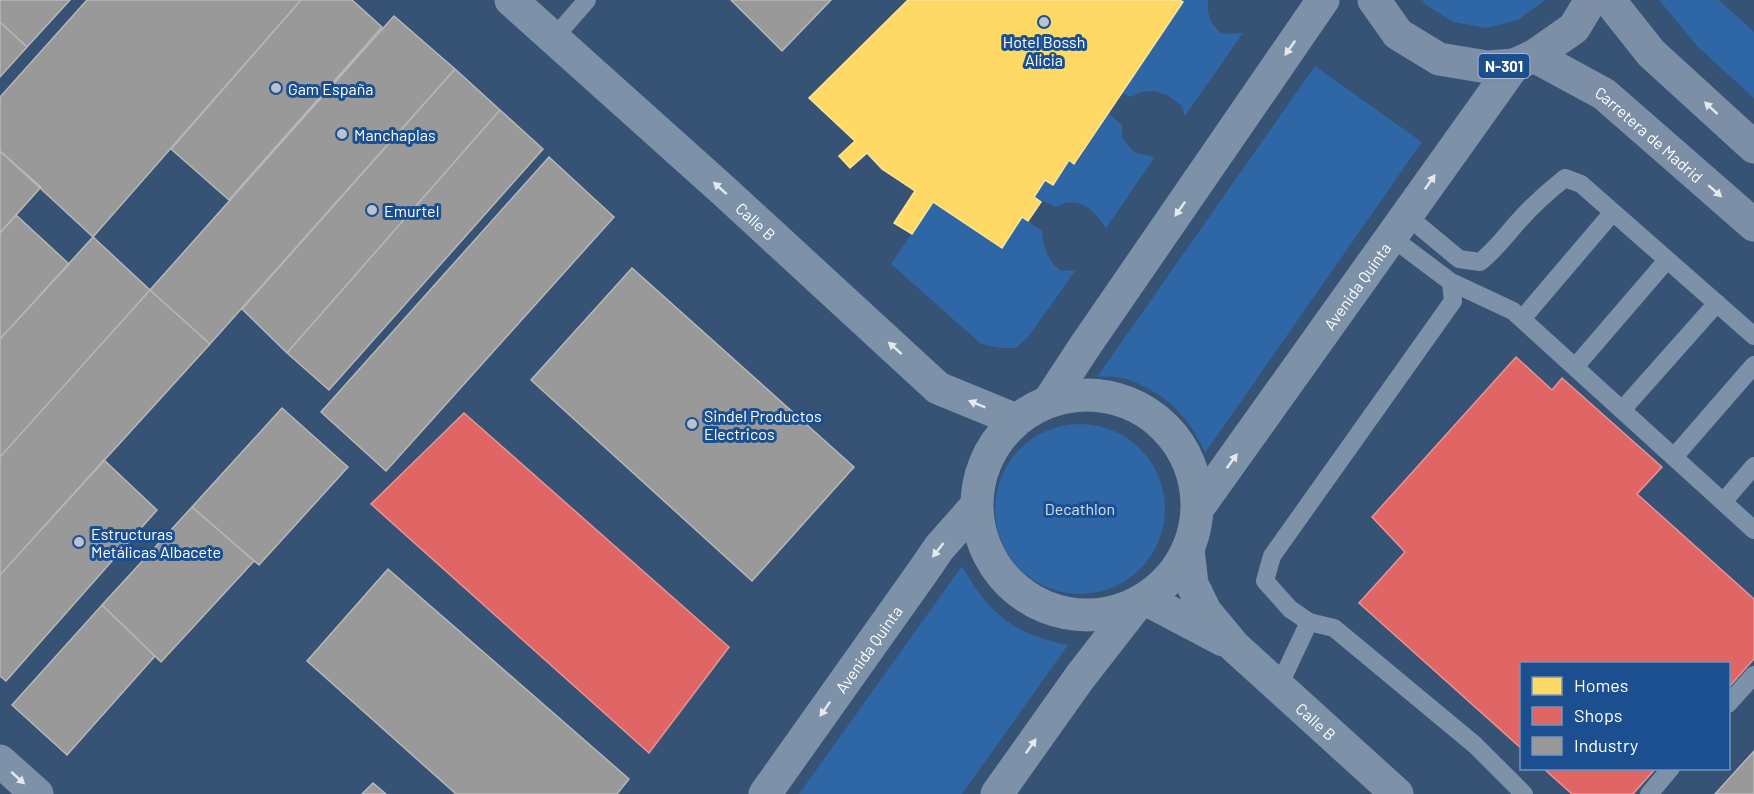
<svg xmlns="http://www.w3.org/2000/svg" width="1754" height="794" viewBox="0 0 1754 794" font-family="Barlow,sans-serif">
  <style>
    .green { fill: #2f66a5 }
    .homes { fill: #ffd966; stroke: #ffe494; stroke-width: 1.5 }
    .shops { fill: #e06666; stroke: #e99494; stroke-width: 1.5 }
    .industry { fill: #999; stroke: #b8b8b8; stroke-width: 1.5 }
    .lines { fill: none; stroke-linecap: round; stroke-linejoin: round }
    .service { stroke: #7d92a8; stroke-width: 18 }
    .minor { stroke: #7d92a8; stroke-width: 33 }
    .primary { stroke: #7d8ea7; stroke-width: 33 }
    .oneway { fill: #e5e9ee }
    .oneway2 { fill: #e5e8ed }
    .poi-dot { fill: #b9c2ce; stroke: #1b4f8f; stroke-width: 2 }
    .labels { text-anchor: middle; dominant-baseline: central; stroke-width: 6; stroke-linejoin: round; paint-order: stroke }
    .shield { fill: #1b4f8f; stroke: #bbcadd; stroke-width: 1.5 }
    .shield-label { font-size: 15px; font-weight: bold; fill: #fff }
    .poi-label { font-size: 16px; fill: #fff; stroke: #1b4f8f; text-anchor: start }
    .street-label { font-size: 16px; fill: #fff; stroke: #1b4f8f }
    .park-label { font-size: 16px; fill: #cfe3fa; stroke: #1b4f8f }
  </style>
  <rect width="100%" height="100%" fill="#365274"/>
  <path class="green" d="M1180,0H1208C1207,15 1210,23 1222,34L1243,33L1185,116L1181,105L1167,95L1154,91L1141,92L1131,97L1121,93L1183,2Z
    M1422,0H1545L1518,20L1486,28L1453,22L1426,5Z
    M1659,0H1719L1754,32V98L1698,47Z
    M1315,66L1422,142L1205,453C1193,424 1174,402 1147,388C1140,385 1133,380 1125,379C1116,376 1106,377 1097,377Z
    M1108,113L1122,125V138L1135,153L1155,157L1106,228C1093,209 1079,195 1056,207L1034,197L1045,180L1054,182L1069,160L1077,163Z
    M933,202L1001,248L1022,217L1042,231C1044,249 1047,260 1061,271L1076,270L1029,336L1016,348H1001L981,344L891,264Z
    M995 509a85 85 0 1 1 170 0a85 85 0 1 1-170 0Z
    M962,566C988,613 1015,635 1068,645L962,794H799Z"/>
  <path class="homes" d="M908,0H1180L1183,2L1074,164L1069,160L1053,185L1045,180L1034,197L1041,202L1028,221L1022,217L1002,248L933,202L912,234L894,223L915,191L882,169L867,153L850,168L839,156L855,141L809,98Z"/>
  <path class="shops" d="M1516,357L1552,390L1562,378L1662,467L1637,494L1754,599V659L1728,688V664H1522V749L1359,603L1405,552L1372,517Z
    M464,413L729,647L649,753L371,504Z
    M1543,768H1656L1633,794H1572Z"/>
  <path class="industry" d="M0,0H70L27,47L0,22Z
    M87,0H301L93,237L0,151V97Z
    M301,0H352L382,27L229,200L171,149Z
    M731,0H831L782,51Z
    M394,16L455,69L210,344L150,290Z
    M0,22L27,47L0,77Z
    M455,69L500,110L287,353L242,309Z
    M500,110L543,149L329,390L287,353Z
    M0,151L41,187L0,233Z
    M549,157L614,217L386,471L321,412Z
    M16,215L69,264L0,339V233Z
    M93,237L150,290L0,457V339Z
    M632,268L854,467L752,581L531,380Z
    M150,290L210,344L0,575V457Z
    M282,408L348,467L259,565L192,507Z
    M104,460L157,510L6,681L0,676V575Z
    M192,507L254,561L161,662L102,605Z
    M388,569L629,779L617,794H456L307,661Z
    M102,605L155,656L67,755L12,705Z
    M1754,751V794H1715Z
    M373,783L386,794H362Z"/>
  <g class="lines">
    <path class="service" d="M553,39L587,0
      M1406,215L1459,259L1480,262C1494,251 1504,238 1516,224C1531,207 1547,192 1565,178L1581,184L1754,336
      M1391,237L1451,282L1453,301L1272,556L1265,581L1290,609L1309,622L1334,628L1475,745L1524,794
      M1451,282L1513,311L1754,530
      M1522,319L1613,212
      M1575,367L1667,260
      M1622,410L1717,303
      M1674,457L1754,365
      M1723,502L1754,466
      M1279,686L1309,622
      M1728,704L1754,675
      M1649,794L1671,768"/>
    <g class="minor">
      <path id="s1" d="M511,0L724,191L938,388L1016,420"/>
      <circle cx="1087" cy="505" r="110"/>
      <path d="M1049,401L1085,346L1323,0"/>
      <path id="s2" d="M1198,508L1514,65"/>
      <path id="s3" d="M1188,549L1192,584L1205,611L1235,647L1397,794"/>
      <path d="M1145,599L1223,640"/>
      <path d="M0,761L37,794"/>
      <path id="s4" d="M765,794L924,570L939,548L976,506"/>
      <path d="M997,794L1080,677L1136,605"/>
    </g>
    <g class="primary">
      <path d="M1374,0L1398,34L1439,59L1487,67L1514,65L1534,56L1574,28L1591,0"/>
      <path d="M1609,0L1651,53L1754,147"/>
      <path id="s5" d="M1534,56L1604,94L1754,225"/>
    </g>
  </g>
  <defs><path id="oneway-solid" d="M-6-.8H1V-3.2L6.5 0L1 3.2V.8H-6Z" transform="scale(1.5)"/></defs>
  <g class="oneway">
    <use href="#oneway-solid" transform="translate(1290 48) rotate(125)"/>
    <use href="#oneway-solid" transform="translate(1430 182) rotate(-55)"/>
    <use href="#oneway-solid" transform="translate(720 188) rotate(-138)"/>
    <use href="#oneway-solid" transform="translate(1180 209) rotate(125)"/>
    <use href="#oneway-solid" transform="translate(895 348) rotate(-138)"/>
    <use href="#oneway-solid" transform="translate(977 404) rotate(-158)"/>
    <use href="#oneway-solid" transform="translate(1232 461) rotate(-54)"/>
    <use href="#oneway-solid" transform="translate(938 550) rotate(128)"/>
    <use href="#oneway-solid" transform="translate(825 709) rotate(125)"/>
    <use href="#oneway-solid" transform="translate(1031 746) rotate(-55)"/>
    <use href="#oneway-solid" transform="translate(18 778) rotate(42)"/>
  </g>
  <g class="oneway2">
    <use href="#oneway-solid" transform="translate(1711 108) rotate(-137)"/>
    <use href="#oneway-solid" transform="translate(1715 191) rotate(41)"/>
  </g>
  <g class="poi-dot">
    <circle cx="1044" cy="22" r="6"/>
    <circle cx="276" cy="88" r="6"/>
    <circle cx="342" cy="134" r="6"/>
    <circle cx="372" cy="210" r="6"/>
    <circle cx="692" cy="424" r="6"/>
    <circle cx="79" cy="542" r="6"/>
  </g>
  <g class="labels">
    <rect class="shield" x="1478.5" y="54" width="51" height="24" rx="4.5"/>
    <g class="shield-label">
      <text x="1504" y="66">N-301</text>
    </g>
    <g class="poi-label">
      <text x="1044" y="41" text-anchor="middle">Hotel Bossh<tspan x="1044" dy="18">Alicia</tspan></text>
      <text x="288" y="88">Gam España</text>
      <text x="354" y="134">Manchaplas</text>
      <text x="384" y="210">Emurtel</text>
      <text x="704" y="415">Sindel Productos<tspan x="704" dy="18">Electricos</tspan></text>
      <text x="91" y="533">Estructuras<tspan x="91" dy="18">Metálicas Albacete</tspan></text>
    </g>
    <g class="street-label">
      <text stroke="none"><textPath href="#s5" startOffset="140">Carretera de Madrid</textPath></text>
      <text stroke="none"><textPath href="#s1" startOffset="330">Calle B</textPath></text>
      <text stroke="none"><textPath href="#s2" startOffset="273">Avenida Quinta</textPath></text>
      <text stroke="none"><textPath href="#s4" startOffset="178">Avenida Quinta</textPath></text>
      <text stroke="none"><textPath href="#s3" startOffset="222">Calle B</textPath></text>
    </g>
    <g class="park-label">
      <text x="1080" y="508">Decathlon</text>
    </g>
  </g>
  <rect x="1520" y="662" width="210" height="108" fill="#1b4f8f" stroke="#7695bc" stroke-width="1.5"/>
  <rect x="1532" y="677" width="30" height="18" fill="#ffd966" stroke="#7695bc" stroke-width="1.5"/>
  <text x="1574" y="692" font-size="18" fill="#ffffff">Homes</text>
  <rect x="1532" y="707" width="30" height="18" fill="#e06666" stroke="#7695bc" stroke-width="1.5"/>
  <text x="1574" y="722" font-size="18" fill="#ffffff">Shops</text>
  <rect x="1532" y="737" width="30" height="18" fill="#999999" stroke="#7695bc" stroke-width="1.5"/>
  <text x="1574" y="752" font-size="18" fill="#ffffff">Industry</text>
</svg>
